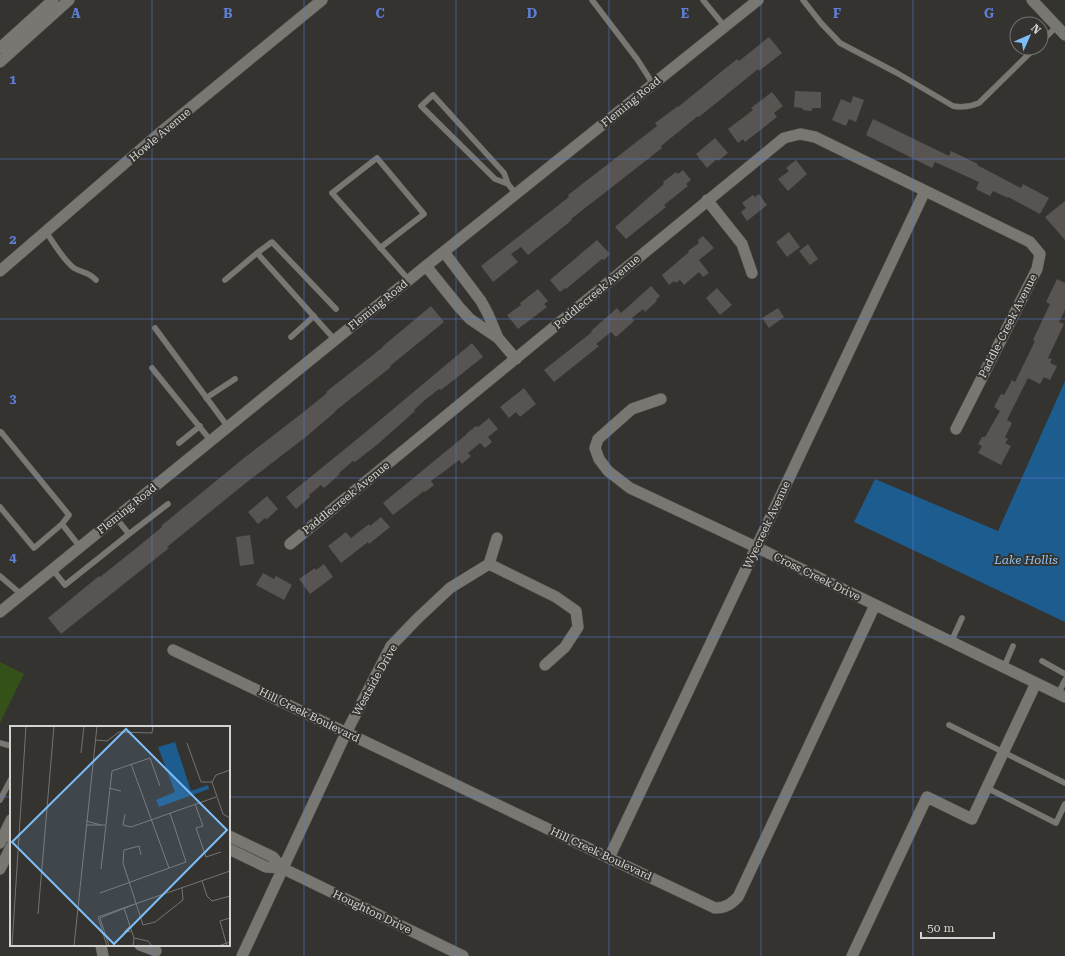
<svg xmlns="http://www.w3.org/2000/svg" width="1065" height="956" viewBox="0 0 1065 956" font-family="'Roboto Serif',serif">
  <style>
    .green { fill: #345118 }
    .water { fill: #1c5c8f }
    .building { fill: #585451 }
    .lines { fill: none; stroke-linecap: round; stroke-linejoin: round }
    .lane-casing { stroke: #504e4b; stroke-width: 6 }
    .street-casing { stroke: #504e4b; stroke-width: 12 }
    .lane { stroke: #787772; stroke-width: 5.5 }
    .street { stroke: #787772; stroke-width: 11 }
    .grid { fill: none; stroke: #5d7dd6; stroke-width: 1; stroke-opacity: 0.55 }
    .labels { text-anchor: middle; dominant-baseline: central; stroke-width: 4; stroke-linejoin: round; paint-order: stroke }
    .street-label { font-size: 11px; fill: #d4d3d1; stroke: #34332f }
    .water-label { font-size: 12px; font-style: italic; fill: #94c4ef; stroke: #34332f }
    .inset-road { fill: none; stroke: #747370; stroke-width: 1 }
    .view { fill: #7dbef9; fill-opacity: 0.15; stroke: #7dbef9; stroke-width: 2 }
    .inset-edge { fill: none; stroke: #d4d3d1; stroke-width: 2 }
    .grid-label { font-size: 13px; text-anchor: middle; font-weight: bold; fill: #5d7dd6; stroke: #34332f; stroke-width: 4; stroke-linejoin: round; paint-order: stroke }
  </style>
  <rect width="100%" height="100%" fill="#34332f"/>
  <path class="green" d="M0,662L24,674L0,723Z"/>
  <path class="water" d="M1065,381V622L854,522L875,479L998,531Z"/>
  <path class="building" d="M769,37L782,53L759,71L758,69L699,117L698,116L661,146L662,148L571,219L572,220L528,255L521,247L511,254L518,262L493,282L481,266L569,197L568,195L657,126L655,123L678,106V107L737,59L739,61Z
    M795,91L821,92V108H813L811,111L803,110L802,108L794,107Z
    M772,92L783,106L774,113L777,117L745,142L743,139L738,143L728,129L753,110L751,108Z
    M853,96L864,100L856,122L849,119L846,126L832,120L841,99L851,103Z
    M873,119L949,156L951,151L978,164L977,165L1021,188L1023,184L1049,198L1040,214L1008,197V198L993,191L990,196L976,189L979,182L935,162L932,168L866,135Z
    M715,138L728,153L718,161L717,159L707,168L696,154Z
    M796,160L807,174L788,191L778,179L789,171L786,168Z
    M683,170L691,180L686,184L688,186L664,205L666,207L626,239L615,227L664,184L663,182L676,172L678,174Z
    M759,194L767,205L747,221L741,212L746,208L742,203L753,195L755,197Z
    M1065,201V240L1045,217Z
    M789,232L800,247L787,257L776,242Z
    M703,236L714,248L699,260L709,273L703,277L699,272L684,285L680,280L676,283L674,281L669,285L662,275L689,252L688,251L699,243L698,240Z
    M597,240L610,254L604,260L602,259L566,289L565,288L560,292L550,280Z
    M808,244L818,259L810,265L799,251Z
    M1057,279L1065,283V310L1059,322L1064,324L1048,358L1052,359L1050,363L1057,366L1050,380L1044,377L1040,384L1028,378L1007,420L1012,423L1005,437L1008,439L1005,443L1011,446L1001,465L978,453L982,446L978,444L982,437H985L1000,411L994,407L1001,394L1004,395L1012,380L1015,382L1035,341L1033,340L1050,304L1046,302Z
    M651,286L660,296L656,300L657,301L645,312L643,309L632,318L634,321L616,337L611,332L596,344L599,346L554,382L544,370L592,332L591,331L617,308L621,313Z
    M717,288L732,305L720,315L706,298Z
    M538,289L548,301L544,304L547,307L518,329L507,315L521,305L520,303Z
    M431,306L444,322L390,366L391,367L335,411V412L307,436L247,482L167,547L169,548L61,634L48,618L99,576L100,577L134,550L162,527L161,526L244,458L301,414L327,393L326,392L383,347V346Z
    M778,308L784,317L769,328L762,318Z
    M472,343L483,357L441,390L439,389L425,400L414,410L415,411L378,444L355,462L353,461L339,473L340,474L324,488L321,485L309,495L310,497L296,509L286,497L367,431Z
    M524,388L536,404L520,417L516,412L509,418L500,407Z
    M489,418L498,429L488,437L492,442L485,448L480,443L468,453L471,456L462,464L459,460L446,470L431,481L434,485L425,492L424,491L393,515L383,503L467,434H466L476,426L478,427Z
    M267,496L278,509L267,519L265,518L258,524L248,512Z
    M381,517L390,527L369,544L368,542L341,563L328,546L346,532L351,538L369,524L370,526Z
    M250,535L254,564L240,566L236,537Z
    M324,564L333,577L310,594L299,579L315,568L316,570Z
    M263,573L274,579L276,576L292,585L284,600L256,585Z"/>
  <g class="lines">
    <g class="lane-casing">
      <path id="lane" d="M592,0L637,59L653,84
        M703,0L725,27
        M803,0L821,23L840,43L897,73L953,106C963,108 970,107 979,103L1035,48
        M1041,42L1057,26
        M508,184L495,179L421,106L433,95L504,173L508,184L516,194
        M46,232C54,243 63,260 74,268C82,273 89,272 96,280
        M380,248L424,214L377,158L332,193L409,280
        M257,253L272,242L336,309
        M225,280L257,253L335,340
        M155,328L228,427
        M291,337L314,316
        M152,368L211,441
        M206,398L235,379
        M0,433L1,432L69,515L62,524L34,548L0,507
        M179,443L200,426
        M116,518L129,534L168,504
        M62,524L80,547
        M53,570L65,585L129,534
        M0,576L22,595
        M951,642L962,618
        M1042,661L1065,674
        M1004,667L1013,646
        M1058,694L1065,680
        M949,725L1065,783
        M0,743L11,746
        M987,788L1056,823L1065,804
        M0,800L11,779
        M3,836L11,841"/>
    </g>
    <g class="street-casing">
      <path id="street" d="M1032,0L1065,35
        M0,48L53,0
        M0,62L69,0
        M707,200L742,244L752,273
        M444,252L481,301L488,314L498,338
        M426,266L459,307L470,319L498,338L516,359
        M0,271L161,132L322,0
        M661,399L632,409L598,439L595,448L599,459L608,471L630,488L756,547L1065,697
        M290,544L784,138L800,134L815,137L1030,242L1040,254L1037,269L956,429
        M489,564L497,538
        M0,612L426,266L758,0
        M173,650L609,858L715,908C726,908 731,904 738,897L875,605
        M229,836L273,857L282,868L266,867L229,849
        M0,843L11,820
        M609,858L925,191
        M282,868L463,956
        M0,869L11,847
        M101,945L103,956
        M140,945L156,951
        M242,956L346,733L391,646L417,619L450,588L489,564L556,597L576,611L578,627L565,647L545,665
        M852,956L927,797L972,819L1036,683"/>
    </g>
    <use href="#lane" class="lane"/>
    <use href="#street" class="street"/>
  </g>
  <path class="grid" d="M152,0V727M304,0V956M456,0V956M609,0V956M761,0V956M913,0V956M0,159H1065M0,319H1065M0,478H1065M0,637H1065M0,797H11M229,797H1065M152,945V956"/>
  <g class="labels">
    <g class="street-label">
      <text transform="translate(631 102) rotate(-39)">Fleming Road</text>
      <text transform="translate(160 135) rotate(-40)">Howle Avenue</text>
      <text transform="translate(597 292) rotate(-40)">Paddlecreek Avenue</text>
      <text transform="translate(378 305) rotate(-39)">Fleming Road</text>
      <text transform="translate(1008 326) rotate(-63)">Paddle-Creek Avenue</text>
      <text transform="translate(346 498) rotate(-39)">Paddlecreek Avenue</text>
      <text transform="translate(127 509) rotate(-39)">Fleming Road</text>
      <text transform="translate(767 525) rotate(-65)">Wyecreek Avenue</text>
      <text transform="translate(817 577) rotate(26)">Cross Creek Drive</text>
      <text transform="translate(375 680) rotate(-61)">Westside Drive</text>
      <text transform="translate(309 715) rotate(26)">Hill Creek Boulevard</text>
      <text transform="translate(601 854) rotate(25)">Hill Creek Boulevard</text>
      <text transform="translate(372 912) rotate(26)">Houghton Drive</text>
    </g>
    <g class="water-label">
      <text x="1026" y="560">Lake Hollis</text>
    </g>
  </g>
  <g transform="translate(10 726)">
    <rect width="220" height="220" fill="#34332f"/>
    <path d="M165,16L181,65L198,59L199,63L149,81L146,74L165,66L148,21Z" fill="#1c5c8f"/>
    <path class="inset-road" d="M85,14L97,15L109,6L142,7L143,0M177,17L191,56H202M71,27L74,0M121,38L159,142M202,56L213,88L220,92M202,56L206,49L220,44M99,62L111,65M185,78L193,100L186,102L196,131L211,126M115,88L113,99L121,101L206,71M76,95L91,99M76,99H95M131,129L129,120L114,124L113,137L133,199L145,196L173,174L172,162M91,143L102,45L140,32L150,60M192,155L197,170L202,175L220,170M90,167L176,136L160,87M125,178L220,145M114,182L124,212L123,220M28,188L44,0M120,200L114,206L122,205M124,212L138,215L142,220M2,220L16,0M64,220L87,0M97,220L88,191L125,178L90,192L99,220M208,220L220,216M217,220L210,195L220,192"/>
    <path class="view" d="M116,3L217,104L104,218L2,116Z"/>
    <rect width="220" height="220" class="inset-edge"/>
  </g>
  <g class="grid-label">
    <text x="76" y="18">A</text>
    <text x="228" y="18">B</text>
    <text x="380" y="18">C</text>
    <text x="532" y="18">D</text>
    <text x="685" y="18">E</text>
    <text x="837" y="18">F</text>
    <text x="989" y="18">G</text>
    <text x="13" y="84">1</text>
    <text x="13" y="244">2</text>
    <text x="13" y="403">3</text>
    <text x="13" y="562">4</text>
  </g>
  <g transform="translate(1029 36) rotate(45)"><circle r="19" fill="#34332f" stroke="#747370"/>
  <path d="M0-3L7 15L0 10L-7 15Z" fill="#7dbef9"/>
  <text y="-6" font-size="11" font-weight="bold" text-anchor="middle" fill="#d4d3d1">N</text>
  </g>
  <path d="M921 932v6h73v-6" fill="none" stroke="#d4d3d1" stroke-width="2"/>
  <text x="927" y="932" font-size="12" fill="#d4d3d1" stroke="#34332f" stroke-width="3" paint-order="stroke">50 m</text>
</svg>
